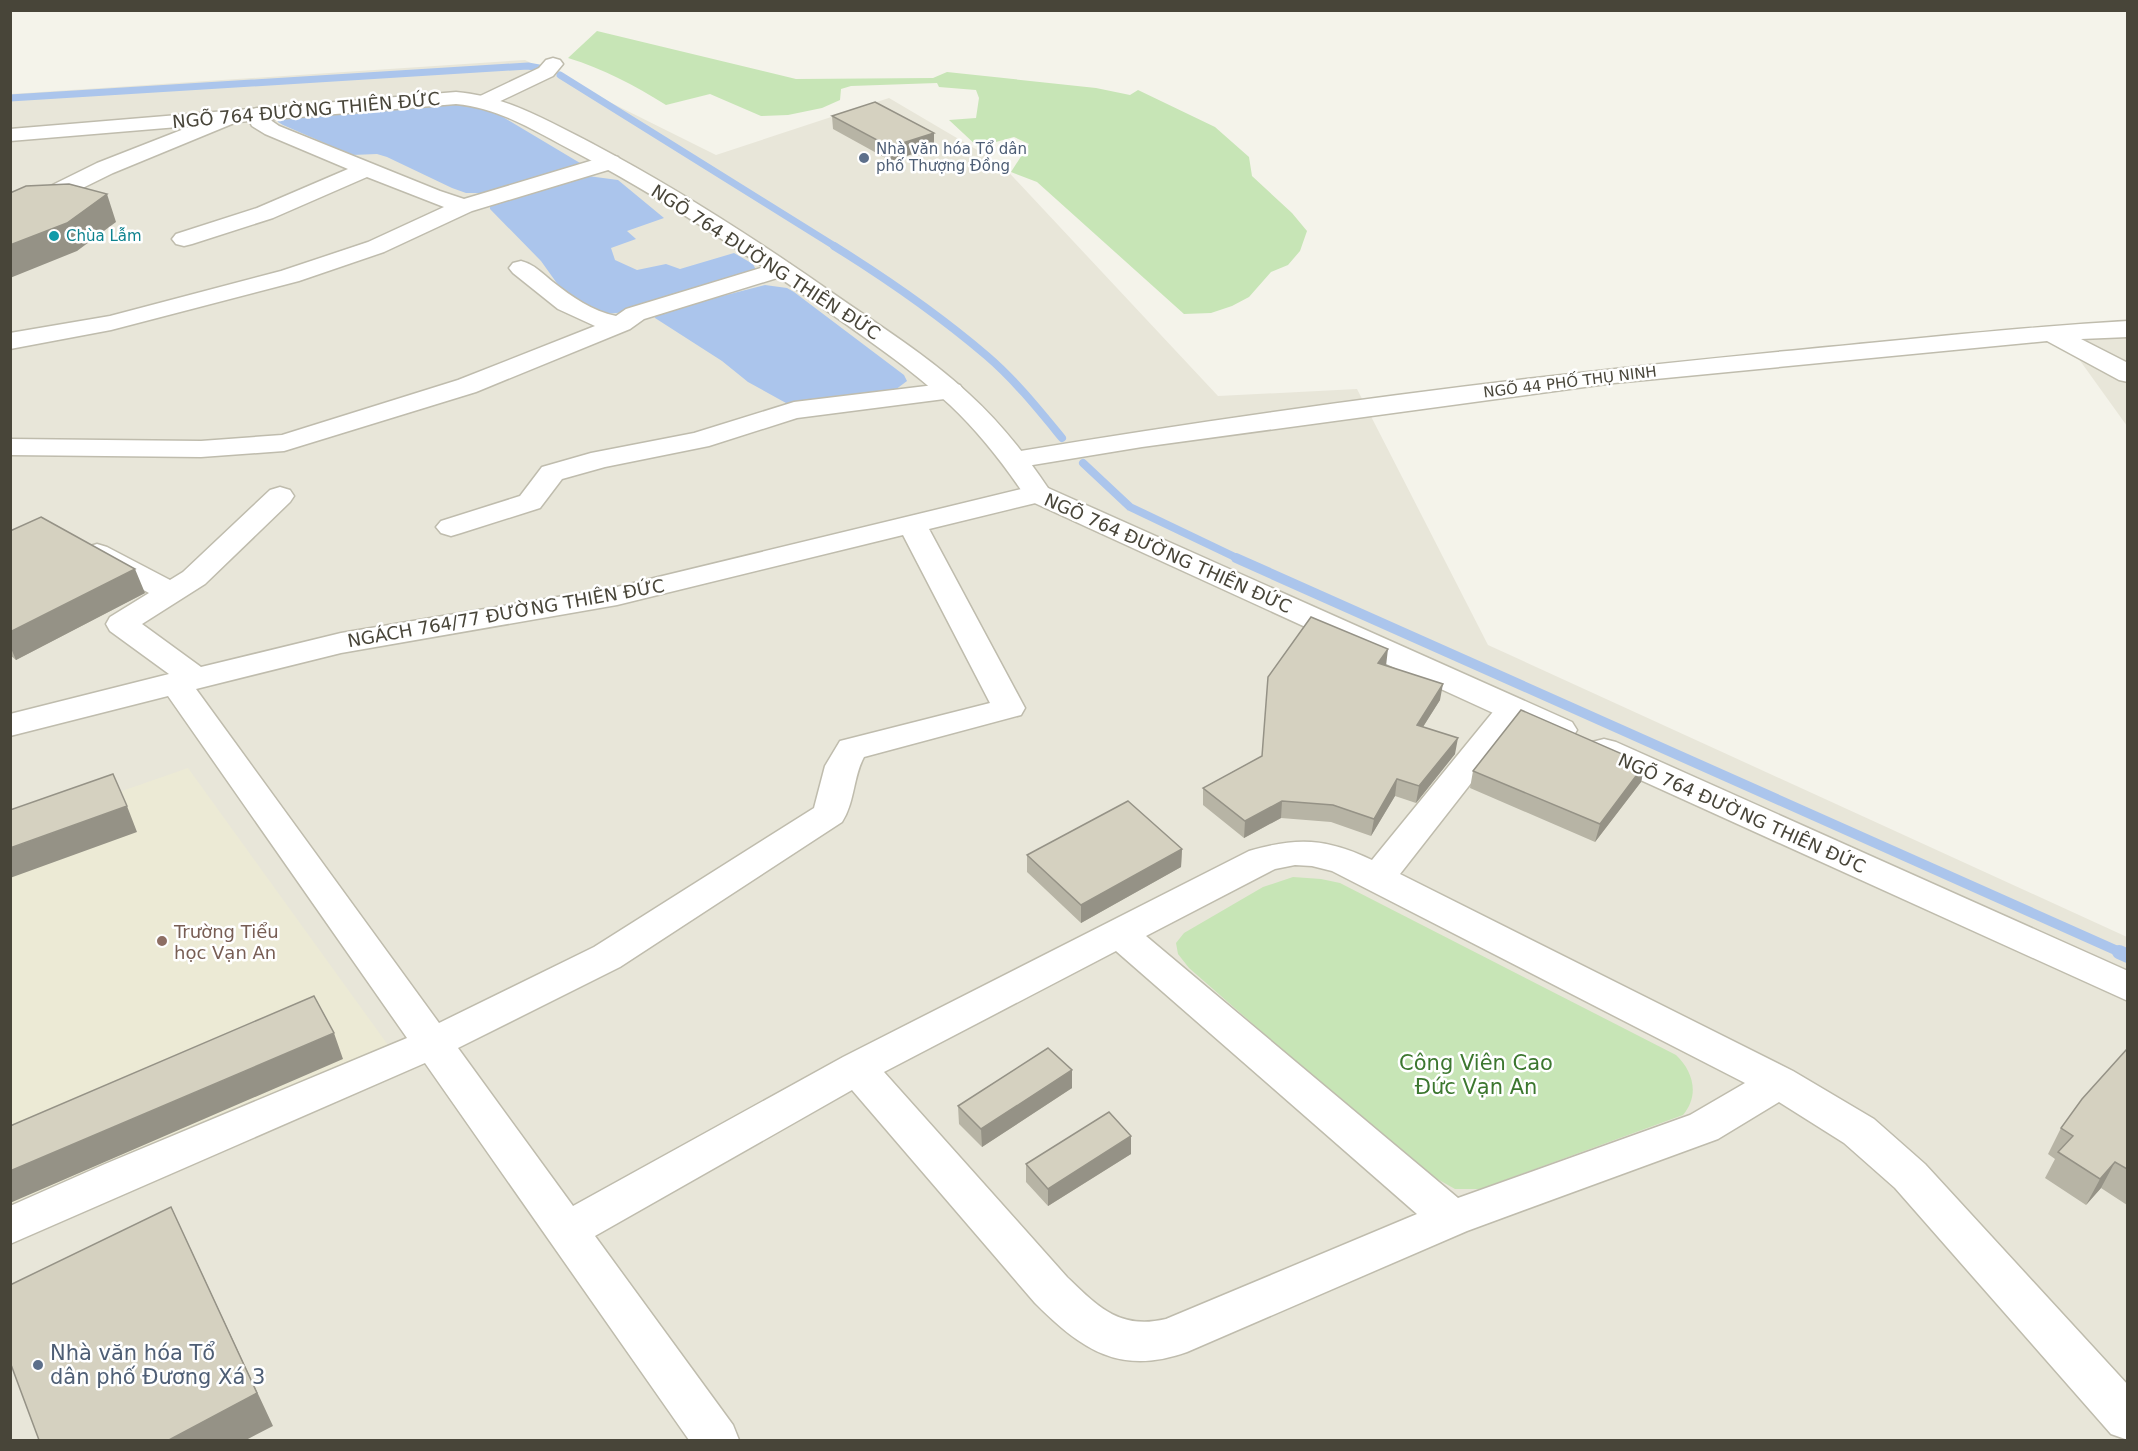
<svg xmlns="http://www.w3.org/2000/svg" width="2138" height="1451" viewBox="0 0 2138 1451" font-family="'DejaVu Sans',sans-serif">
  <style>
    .residential { fill: #e8e6d9 }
    .education { fill: #ecead5 }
    .green { fill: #c7e5b6 }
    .water { fill: #abc5ec }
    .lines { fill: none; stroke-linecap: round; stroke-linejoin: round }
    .stream-far3 { stroke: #abc5ec; stroke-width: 7 }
    .stream-far2 { stroke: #abc5ec; stroke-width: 8 }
    .stream-far1 { stroke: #abc5ec; stroke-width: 10 }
    .stream { stroke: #abc5ec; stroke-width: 14 }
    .minor-casing { stroke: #bfbcad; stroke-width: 3 }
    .tertiary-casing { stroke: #bfbcad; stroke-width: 3 }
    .minor { fill: #fff; fill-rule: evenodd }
    .tertiary { fill: #fff; fill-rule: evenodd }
    .wall { fill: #b7b4a5 }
    .shaded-wall { fill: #959286 }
    .building { fill: #d5d1c0; stroke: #959286; stroke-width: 1.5 }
    .service-dot { fill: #5c6f8a; stroke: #fff; stroke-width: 2 }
    .culture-dot { fill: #0f9aa8; stroke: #fff; stroke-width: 2 }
    .education-dot { fill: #8d6e63; stroke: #fff; stroke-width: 2 }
    .labels { text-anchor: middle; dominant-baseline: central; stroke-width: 5; stroke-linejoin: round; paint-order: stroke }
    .far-service-label { font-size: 15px; fill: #4e5e75; stroke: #fff; text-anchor: start }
    .far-culture-label { font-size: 15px; fill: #0d838f; stroke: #fff; text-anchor: start }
    .far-street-label { font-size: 15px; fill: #484539; stroke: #fff }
    .street-label { font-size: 18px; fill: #484539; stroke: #fff }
    .education-label { font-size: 18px; fill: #785e54; stroke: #fff; text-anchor: start }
    .near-park-label { font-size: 21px; fill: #3c772f; stroke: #fff }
    .near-service-label { font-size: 21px; fill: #4e5e75; stroke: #fff; text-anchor: start }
  </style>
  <rect width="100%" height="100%" fill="#f4f3ea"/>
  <path class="residential" d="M525,60L716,155L889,98L1001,164L1218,396L1357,389L1488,645L2127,937V1440H11V94Z
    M2127,326V426L2058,330Z"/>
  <path class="education" d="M188,768L393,1052L11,1219L10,830Z"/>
  <path class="green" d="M597,31L796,79L933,78L947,72L1096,88L1130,95L1138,90L1215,127L1249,157L1252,176L1292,213L1307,231L1300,251L1288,265L1271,272L1249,297L1232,306L1211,313L1184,314L1037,182L1011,172L1029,144L1014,137L978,147L949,120L976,118L979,98L976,90L939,87L937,83L851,86L841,89L840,100L822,108L788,115L761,116L710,94L666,105C634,85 604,69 568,58Z
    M1293,877L1321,879L1340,883L1676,1055C1693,1071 1700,1095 1683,1115L1480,1189H1455L1416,1167L1189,968L1178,954L1176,943L1184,933L1263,887Z"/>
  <path class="water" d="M451,102L488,108L580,163L492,193H466L452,188L387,157L377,154L352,155L283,125L278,122L277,119L281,116Z
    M588,176L618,180L664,218L627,231L636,239L611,248L615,260L637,270L666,264L680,269L734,253L753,264L756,270L637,311L606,314L566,296L541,261L490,209V204Z
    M765,285L787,288L794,292L904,375L907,381L891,393L786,403L748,382L722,361L655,318L654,315L664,311Z"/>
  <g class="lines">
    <path class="stream-far3" d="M560,75L836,247
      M10,98L528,66L539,68"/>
    <path class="stream-far2" d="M834,246C887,279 939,315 987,356C1015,380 1039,410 1062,438
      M1083,463L1130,507L1239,559"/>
    <path class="stream-far1" d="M1236,558L2122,953"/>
    <path class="stream" d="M2119,952L2128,956"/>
    <g class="minor-casing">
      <path id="minor" d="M553,58L560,60L563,64L553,76L492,105L485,107L478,105L475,101L478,97L539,68L546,60Z
        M257,108L264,110L269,119L279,126L440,191L464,199L610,155L618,157L621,162L618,167L472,211L384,252L299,281L111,330L10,349V333L110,316L281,271L368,242L444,207L367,177L273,218L192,244L184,246L176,244L172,239L176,234L257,208L348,169L265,134L252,126L247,116L244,119L113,173L40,209L32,211L24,209L21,204L24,199L97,163L230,111L237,109L244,111L247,114L250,110Z
        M521,261C534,264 543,274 553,282C572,297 592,311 616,316L626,309L774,264L782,262L790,264L794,269L790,274L644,319L630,329L476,392L284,451L201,457L10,455V439L201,441L282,435L458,380L595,326L558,309L513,273L509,268L513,263Z
        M2128,321V337L2081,339L2128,363V382L2119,380L2047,341L1614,383L1142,447L1015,468L1005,466L1001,460L1005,454L1015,452C1278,408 1543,374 1808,349C1914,339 2021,327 2128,321Z
        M951,383L960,385L964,391L960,397L797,418L709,446L605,467L562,479L540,508L461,533L451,536L441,533L436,527L441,521L520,496L542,467L591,453L694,433L794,402Z
        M1038,485L1048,488L1052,494L1048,500L929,529L1025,708L1021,715L864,757C853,777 855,802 842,822L620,967L458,1048L573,1206L843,1057L1249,851C1297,837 1326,838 1372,860L1501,702L1513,699L1525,702L1529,709L1400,874L1793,1071L1874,1119L1925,1164L2128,1385V1440L2111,1434L1895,1188L1844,1143L1779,1102L1718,1139L1467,1231L1187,1352C1120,1376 1082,1350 1035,1303L852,1090L595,1236L733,1425L739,1440H689L425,1063L10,1244V1206L105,1164L407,1038L168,696L10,736V714L169,674L110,631L106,624L110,617L149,593L87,559L82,553L87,547L97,544L107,547L170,580L183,572L270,490L280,487L290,490L294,496L290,502L205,584L142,624L201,667L341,633L617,587ZM903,535L990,703L840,741L825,766L814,808L594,947L439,1023L196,689L341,653L617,605ZM1295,865L1312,866L1332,871L1745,1083L1690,1115L1458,1198L1146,936L1275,869ZM1116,951L1417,1214L1166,1319C1120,1330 1098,1307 1067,1277L884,1072Z"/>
    </g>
    <g class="tertiary-casing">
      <path id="tertiary" d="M456,92C507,96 550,122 595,145C678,189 757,240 834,294C880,326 928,356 969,394C1000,422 1025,454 1048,488L1572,722L1577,730L1572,738L1560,741L1548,738L1028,500C1005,466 980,433 950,405C910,368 864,337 820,306C742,251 662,198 577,153C538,133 501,108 456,104L10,141V129Z
        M1604,739L1616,742L2128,971V1001L1592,758L1587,750L1592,742Z"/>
    </g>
    <use href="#minor" class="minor"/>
    <use href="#tertiary" class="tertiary"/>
  </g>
  <path class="wall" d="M832,116L934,133V147L891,161L833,129Z
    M10,531L145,593L16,660L10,655Z
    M1386,666L1440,700L1423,727L1455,754L1416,803L1395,796L1371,836L1331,822L1281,818L1244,838L1203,805V788L1262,756Z
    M1645,764L1641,782L1595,842L1470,788L1473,771Z
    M1182,849L1181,867L1081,923L1027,872V855Z
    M2127,1049V1205L2101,1188L2086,1205L2045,1178L2055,1159L2048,1154L2061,1128Z
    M1072,1070V1088L982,1147L959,1124L958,1106Z
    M1131,1136V1154L1048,1206L1026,1182V1164Z"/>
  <path class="shaded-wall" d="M934,133V147L891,161L890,147Z
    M107,194L116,222L77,251L10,278V245Z
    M135,569L145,593L16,660L10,646V632Z
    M1388,649L1386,666L1378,663Z
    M1443,684L1440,700L1414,741L1417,725Z
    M1458,738L1455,754L1416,803L1419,786Z
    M1645,764L1641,782L1595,842L1600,824Z
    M1397,779L1395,796L1371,836L1374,819Z
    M1282,801L1281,818L1244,838L1245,821Z
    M127,806L137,832L10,878V848Z
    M1182,849L1181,867L1081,923V905Z
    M334,1033L343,1059L10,1203V1171Z
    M1072,1070V1088L982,1147L981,1129Z
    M1131,1136V1154L1048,1206V1189Z
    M2115,1162L2101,1188L2086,1205L2100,1179Z
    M171,1207L273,1426L246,1440H169Z"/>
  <path class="building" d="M875,102L934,133L890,147L832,116Z
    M69,184L107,194L67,223L10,245V193L26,186Z
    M41,517L135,569L10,632V531Z
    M1311,617L1388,649L1378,663L1443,684L1417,725L1458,738L1419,786L1397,779L1374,819L1333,805L1282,801L1245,821L1203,788L1262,756L1268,677Z
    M1521,710L1645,764L1600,824L1473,771Z
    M113,774L127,806L10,848V810Z
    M1128,801L1182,849L1081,905L1027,855Z
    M314,996L334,1033L10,1171V1126Z
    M1048,1048L1072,1070L981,1129L958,1106Z
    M2127,1049V1169L2115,1162L2100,1179L2058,1152L2073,1136L2061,1128L2082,1099Z
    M1109,1112L1131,1136L1048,1189L1026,1164Z
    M171,1207L257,1393L169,1440H39L10,1362V1285Z"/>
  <g class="service-dot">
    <circle cx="864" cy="158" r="6"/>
    <circle cx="38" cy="1365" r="6"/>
  </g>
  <circle class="culture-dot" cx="54" cy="236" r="6"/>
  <circle class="education-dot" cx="162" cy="941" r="6"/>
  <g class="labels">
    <g class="far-service-label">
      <text x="876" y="149">Nhà văn hóa Tổ dân<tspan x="876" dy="17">phố Thượng Đồng</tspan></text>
    </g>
    <g class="far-culture-label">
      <text x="66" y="236">Chùa Lẫm</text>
    </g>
    <g class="far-street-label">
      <text transform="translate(1570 382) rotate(-7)">NGÕ 44 PHỐ THỤ NINH</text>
    </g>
    <g class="street-label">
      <text transform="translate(306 110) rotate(-5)">NGÕ 764 ĐƯỜNG THIÊN ĐỨC</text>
      <text transform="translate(766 262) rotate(33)">NGÕ 764 ĐƯỜNG THIÊN ĐỨC</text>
      <text transform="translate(1168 553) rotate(24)">NGÕ 764 ĐƯỜNG THIÊN ĐỨC</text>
      <text transform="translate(506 613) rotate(-10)">NGÁCH 764/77 ĐƯỜNG THIÊN ĐỨC</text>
      <text transform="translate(1742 813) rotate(24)">NGÕ 764 ĐƯỜNG THIÊN ĐỨC</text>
    </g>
    <g class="education-label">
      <text x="174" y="931">Trường Tiểu<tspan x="174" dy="21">học Vạn An</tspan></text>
    </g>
    <g class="near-park-label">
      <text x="1476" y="1063">Công Viên Cao<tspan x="1476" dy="24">Đức Vạn An</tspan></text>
    </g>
    <g class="near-service-label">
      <text x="50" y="1353">Nhà văn hóa Tổ<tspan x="50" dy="24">dân phố Đương Xá 3</tspan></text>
    </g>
  </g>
  <rect width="2138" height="1451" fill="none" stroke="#484539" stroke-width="24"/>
</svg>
